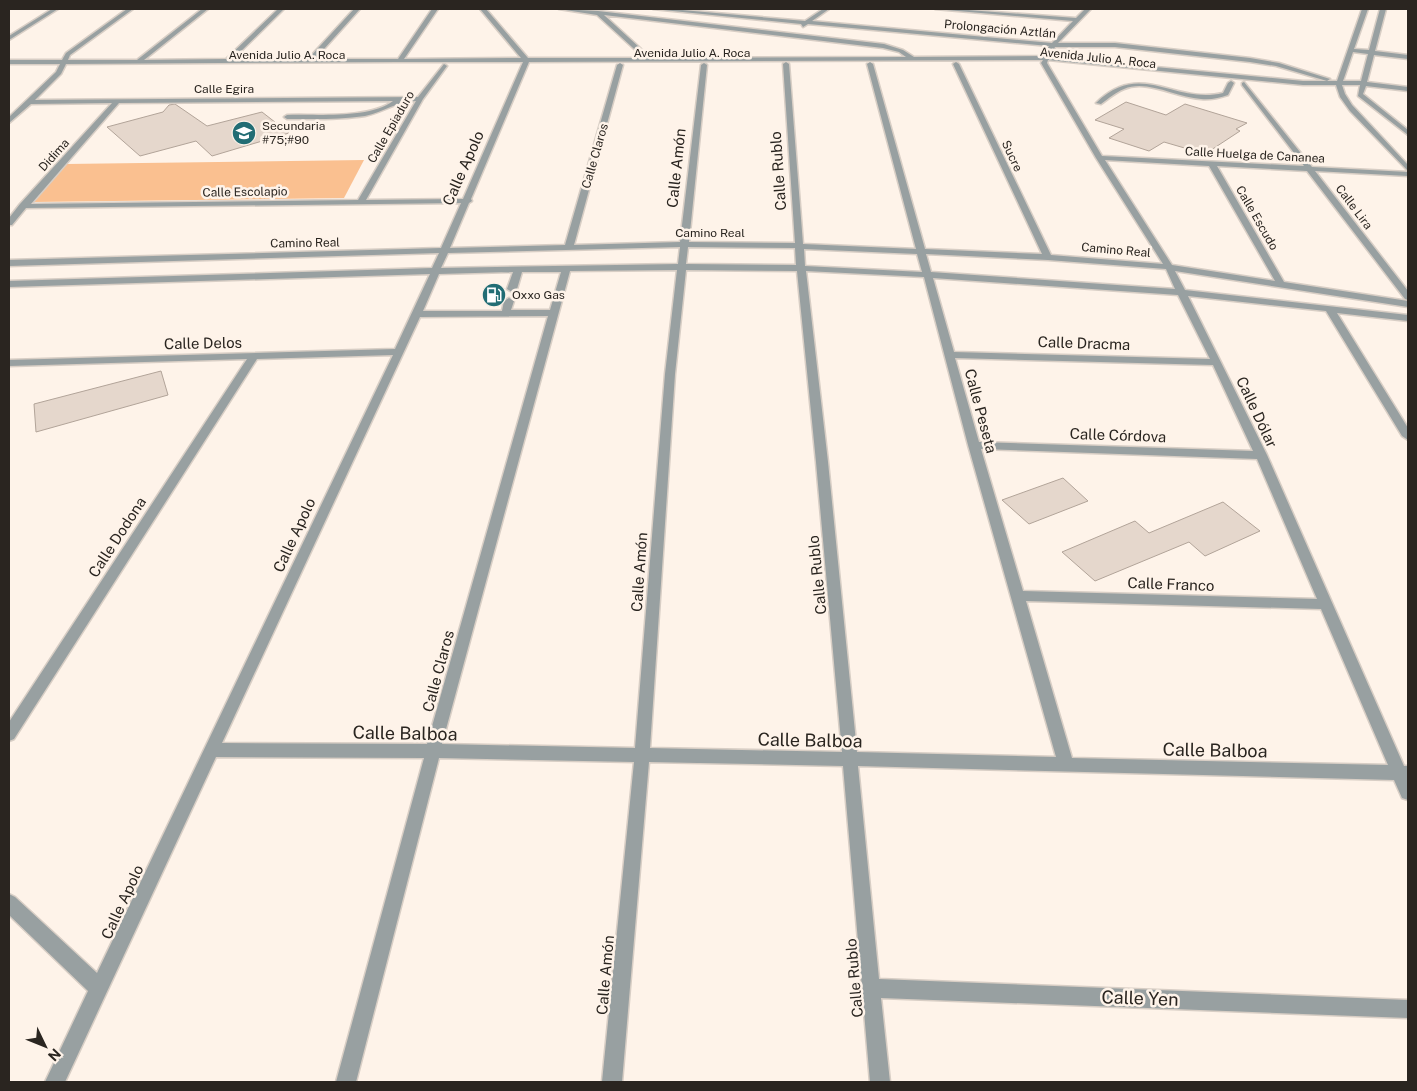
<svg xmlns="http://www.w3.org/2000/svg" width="1417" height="1091" viewBox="0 0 1417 1091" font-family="'Public Sans',sans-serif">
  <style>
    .green { fill: #fac090 }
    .building { fill: #e5d7cc; stroke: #b2a499 }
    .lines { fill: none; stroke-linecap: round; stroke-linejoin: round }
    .minor-casing { stroke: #d8cec5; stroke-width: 3 }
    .minor { fill: #98a0a1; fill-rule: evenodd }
    .labels { text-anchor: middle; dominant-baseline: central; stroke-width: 5; stroke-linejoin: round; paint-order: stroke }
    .far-street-label { font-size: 12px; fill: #2a2520; stroke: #fef3e9 }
    .far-poi-label { font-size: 12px; fill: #2a2520; stroke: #fef3e9; text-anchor: start }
    .street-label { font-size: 15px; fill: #2a2520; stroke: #fef3e9 }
    .near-street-label { font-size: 18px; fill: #2a2520; stroke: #fef3e9 }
  </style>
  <rect width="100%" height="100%" fill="#fef3e9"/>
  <path class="green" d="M364,160L344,198L33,202L66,164Z"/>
  <path class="building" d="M1126,102L1166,115L1185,104L1247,123L1236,129L1240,131L1205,154L1164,142L1149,151L1109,138L1124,129L1095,120Z
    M175,104L207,126L262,112L289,133L212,156L196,141L140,156L107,127L163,112L169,105Z
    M161,371L168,395L36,432L34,404Z
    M1063,478L1088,501L1029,524L1002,500Z
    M1223,502L1260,531L1205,556L1189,542L1095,581L1062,552L1135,521L1149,533Z"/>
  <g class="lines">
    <g class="minor-casing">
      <path id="minor" d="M52,9H58L9,40V36Z
        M127,9H133L70,55L68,60H137L202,9H208L144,60L226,59L278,9H284L233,59H308L354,9H360L315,59H398L432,9H438L404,59L521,58L480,9H486L528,58H644L597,15L559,9L598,11L884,44L903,50L914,57L1044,56L1049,46L808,24L803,27L801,24L653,9H671L805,21L823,9H829L812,21L1052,43L1073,21L935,9H955L1076,18L1085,9H1091L1058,43H1115L1250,58L1279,63L1330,79L1327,81L1276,66L1250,62L1115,47H1055L1050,57L1303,81H1337L1362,9H1368L1354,49L1369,50L1380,9H1386L1375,51L1408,55V59L1374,55L1367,82L1408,87V91L1366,86L1363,94L1408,130V135L1358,96L1360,85H1342L1345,94L1352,105L1408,165V171L1350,111L1340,97L1336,85H1303L1048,60L1047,63L1102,156L1304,166L1242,85V83L1244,82L1312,167L1408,172V176L1315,171L1408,291V300L1405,299L1307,171L1217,166L1284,282L1408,301V307L1175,271L1185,290L1408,315V321L1337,313L1408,428V440L1402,436L1326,311L1188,296L1267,455L1404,766H1408V800L1402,798L1394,780L858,766L879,979L1408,1000V1018L881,998L890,1082H870L843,766L649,762L622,1082H602L634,762L439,758L356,1082H336L424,758L216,757L65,1082H45L88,991L9,915V894L15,897L97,973L393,355L257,359L14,739L9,741V722L247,359L9,366V360L395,349L430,274L9,287V281L432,268L439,253L9,266V260L441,248L461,203L26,208L12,225H9V218L20,204L112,103L31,104L9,123V117L56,72L60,64H9V60H62L66,53ZM604,15L883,48L899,52L906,57L651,58ZM1353,52L1368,54L1361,81H1343ZM1043,60L1041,63L1096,158L1163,264L1051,255L959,64L956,62L953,64L1042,254L925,249L873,64L870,62L867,64L916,249L803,244L789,64L786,62L783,64L795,243L689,242L707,65L704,63L701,65L680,242L574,245L623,65L620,63L617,65L565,245L450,248L469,203L472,201L471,199L529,62ZM397,62H523L463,199L366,200L423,99L447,66L444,64L418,97L35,100L61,74L66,64ZM393,101C370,119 316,114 287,115L284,117L287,119C313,119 339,120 365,116C384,112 397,101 416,101L358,200L31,204L119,103ZM1105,160L1209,166L1275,281L1172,265ZM680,247L678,264L441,268L448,253ZM688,247L795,248L796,265L686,264ZM804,249L917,254L922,272L805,266ZM926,254L1048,260L1166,269L1175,289L931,272ZM677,270L665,374L635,748L442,744L570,271ZM686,270L797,271L816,462L842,752L650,748L675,374ZM806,271L924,277L968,445L1056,757L857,752L828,462ZM513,272L507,289L512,292L517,289L522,272H561L550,310H511L514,301L509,298L504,301L502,311H423L439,274ZM933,278L1178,295L1210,359L954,352ZM548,316L427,744L222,743L420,317ZM955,358L1213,365L1253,451L979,442ZM981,449L1257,459L1317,599L1023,591ZM1026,601L1321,609L1388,765L1072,758Z
        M1231,81L1234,83L1228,95C1219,98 1211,100 1201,99C1177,98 1147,79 1124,89C1116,92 1108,99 1101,104L1096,103C1141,59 1174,105 1223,93L1228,83Z"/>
    </g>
    <use href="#minor" class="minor"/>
  </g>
  <defs>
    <g id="school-disc" transform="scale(1.25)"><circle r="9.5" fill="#226d74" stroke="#fef3e9"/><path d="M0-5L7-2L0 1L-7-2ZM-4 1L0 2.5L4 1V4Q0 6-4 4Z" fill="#fff"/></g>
    <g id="fuel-disc" transform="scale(1.25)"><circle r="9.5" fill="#226d74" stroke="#fef3e9"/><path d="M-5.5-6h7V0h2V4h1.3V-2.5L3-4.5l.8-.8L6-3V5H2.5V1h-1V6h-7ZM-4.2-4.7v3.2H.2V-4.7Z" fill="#fff"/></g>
  </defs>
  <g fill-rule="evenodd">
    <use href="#school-disc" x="244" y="133"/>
    <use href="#fuel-disc" x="494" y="295"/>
  </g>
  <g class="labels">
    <g class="far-street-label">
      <text transform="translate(1000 29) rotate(5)">Prolongación Aztlán</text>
      <text x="692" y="53">Avenida Julio A. Roca</text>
      <text x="287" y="55">Avenida Julio A. Roca</text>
      <text transform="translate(1098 58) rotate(6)">Avenida Julio A. Roca</text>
      <text x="224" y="89">Calle Egira</text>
      <text transform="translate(391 127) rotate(-60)">Calle Epiaduro</text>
      <text transform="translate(54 155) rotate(-48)">Didima</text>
      <text transform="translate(1255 155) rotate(3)">Calle Huelga de Cananea</text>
      <text transform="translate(595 156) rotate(-74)">Calle Claros</text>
      <text transform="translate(1012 156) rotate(65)">Sucre</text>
      <text transform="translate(245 192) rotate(-1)">Calle Escolapio</text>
      <text transform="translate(1354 207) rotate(53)">Calle Lira</text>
      <text transform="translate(1257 218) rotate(60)">Calle Escudo</text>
      <text x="710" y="233">Camino Real</text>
      <text transform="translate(305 243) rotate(-1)">Camino Real</text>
      <text transform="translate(1116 250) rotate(5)">Camino Real</text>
    </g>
    <g class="far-poi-label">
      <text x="262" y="126">Secundaria<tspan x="262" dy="14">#75;#90</tspan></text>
      <text x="512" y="295">Oxxo Gas</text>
    </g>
    <g class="street-label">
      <text transform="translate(463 168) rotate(-66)">Calle Apolo</text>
      <text transform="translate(676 168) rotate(-84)">Calle Amón</text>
      <text transform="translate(778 171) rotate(-94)">Calle Rublo</text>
      <text transform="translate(203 343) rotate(-1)">Calle Delos</text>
      <text transform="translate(1084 343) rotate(2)">Calle Dracma</text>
      <text transform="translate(981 411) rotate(75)">Calle Peseta</text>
      <text transform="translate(1257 412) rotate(65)">Calle Dólar</text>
      <text transform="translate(1118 435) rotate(2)">Calle Córdova</text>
      <text transform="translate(294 535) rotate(-65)">Calle Apolo</text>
      <text transform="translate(117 537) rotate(-57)">Calle Dodona</text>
      <text transform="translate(639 572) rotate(-86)">Calle Amón</text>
      <text transform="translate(817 575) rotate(-96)">Calle Rublo</text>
      <text transform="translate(1171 584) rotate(2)">Calle Franco</text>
      <text transform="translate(438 671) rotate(-75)">Calle Claros</text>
      <text transform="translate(122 902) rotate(-65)">Calle Apolo</text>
      <text transform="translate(605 975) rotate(-85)">Calle Amón</text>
      <text transform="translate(854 978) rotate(-95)">Calle Rublo</text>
    </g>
    <g class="near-street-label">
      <text transform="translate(405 733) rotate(1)">Calle Balboa</text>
      <text transform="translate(810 740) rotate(1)">Calle Balboa</text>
      <text transform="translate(1215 750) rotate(1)">Calle Balboa</text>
      <text transform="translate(1140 998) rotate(2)">Calle Yen</text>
    </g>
  </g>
  <rect width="1417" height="1091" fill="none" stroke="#2a2520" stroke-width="20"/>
  <g transform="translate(45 1046) rotate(133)" stroke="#fef3e9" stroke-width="4" paint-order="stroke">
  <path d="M0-4L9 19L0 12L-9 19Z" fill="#2a2520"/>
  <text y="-8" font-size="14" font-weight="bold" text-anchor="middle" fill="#2a2520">N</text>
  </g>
</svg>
